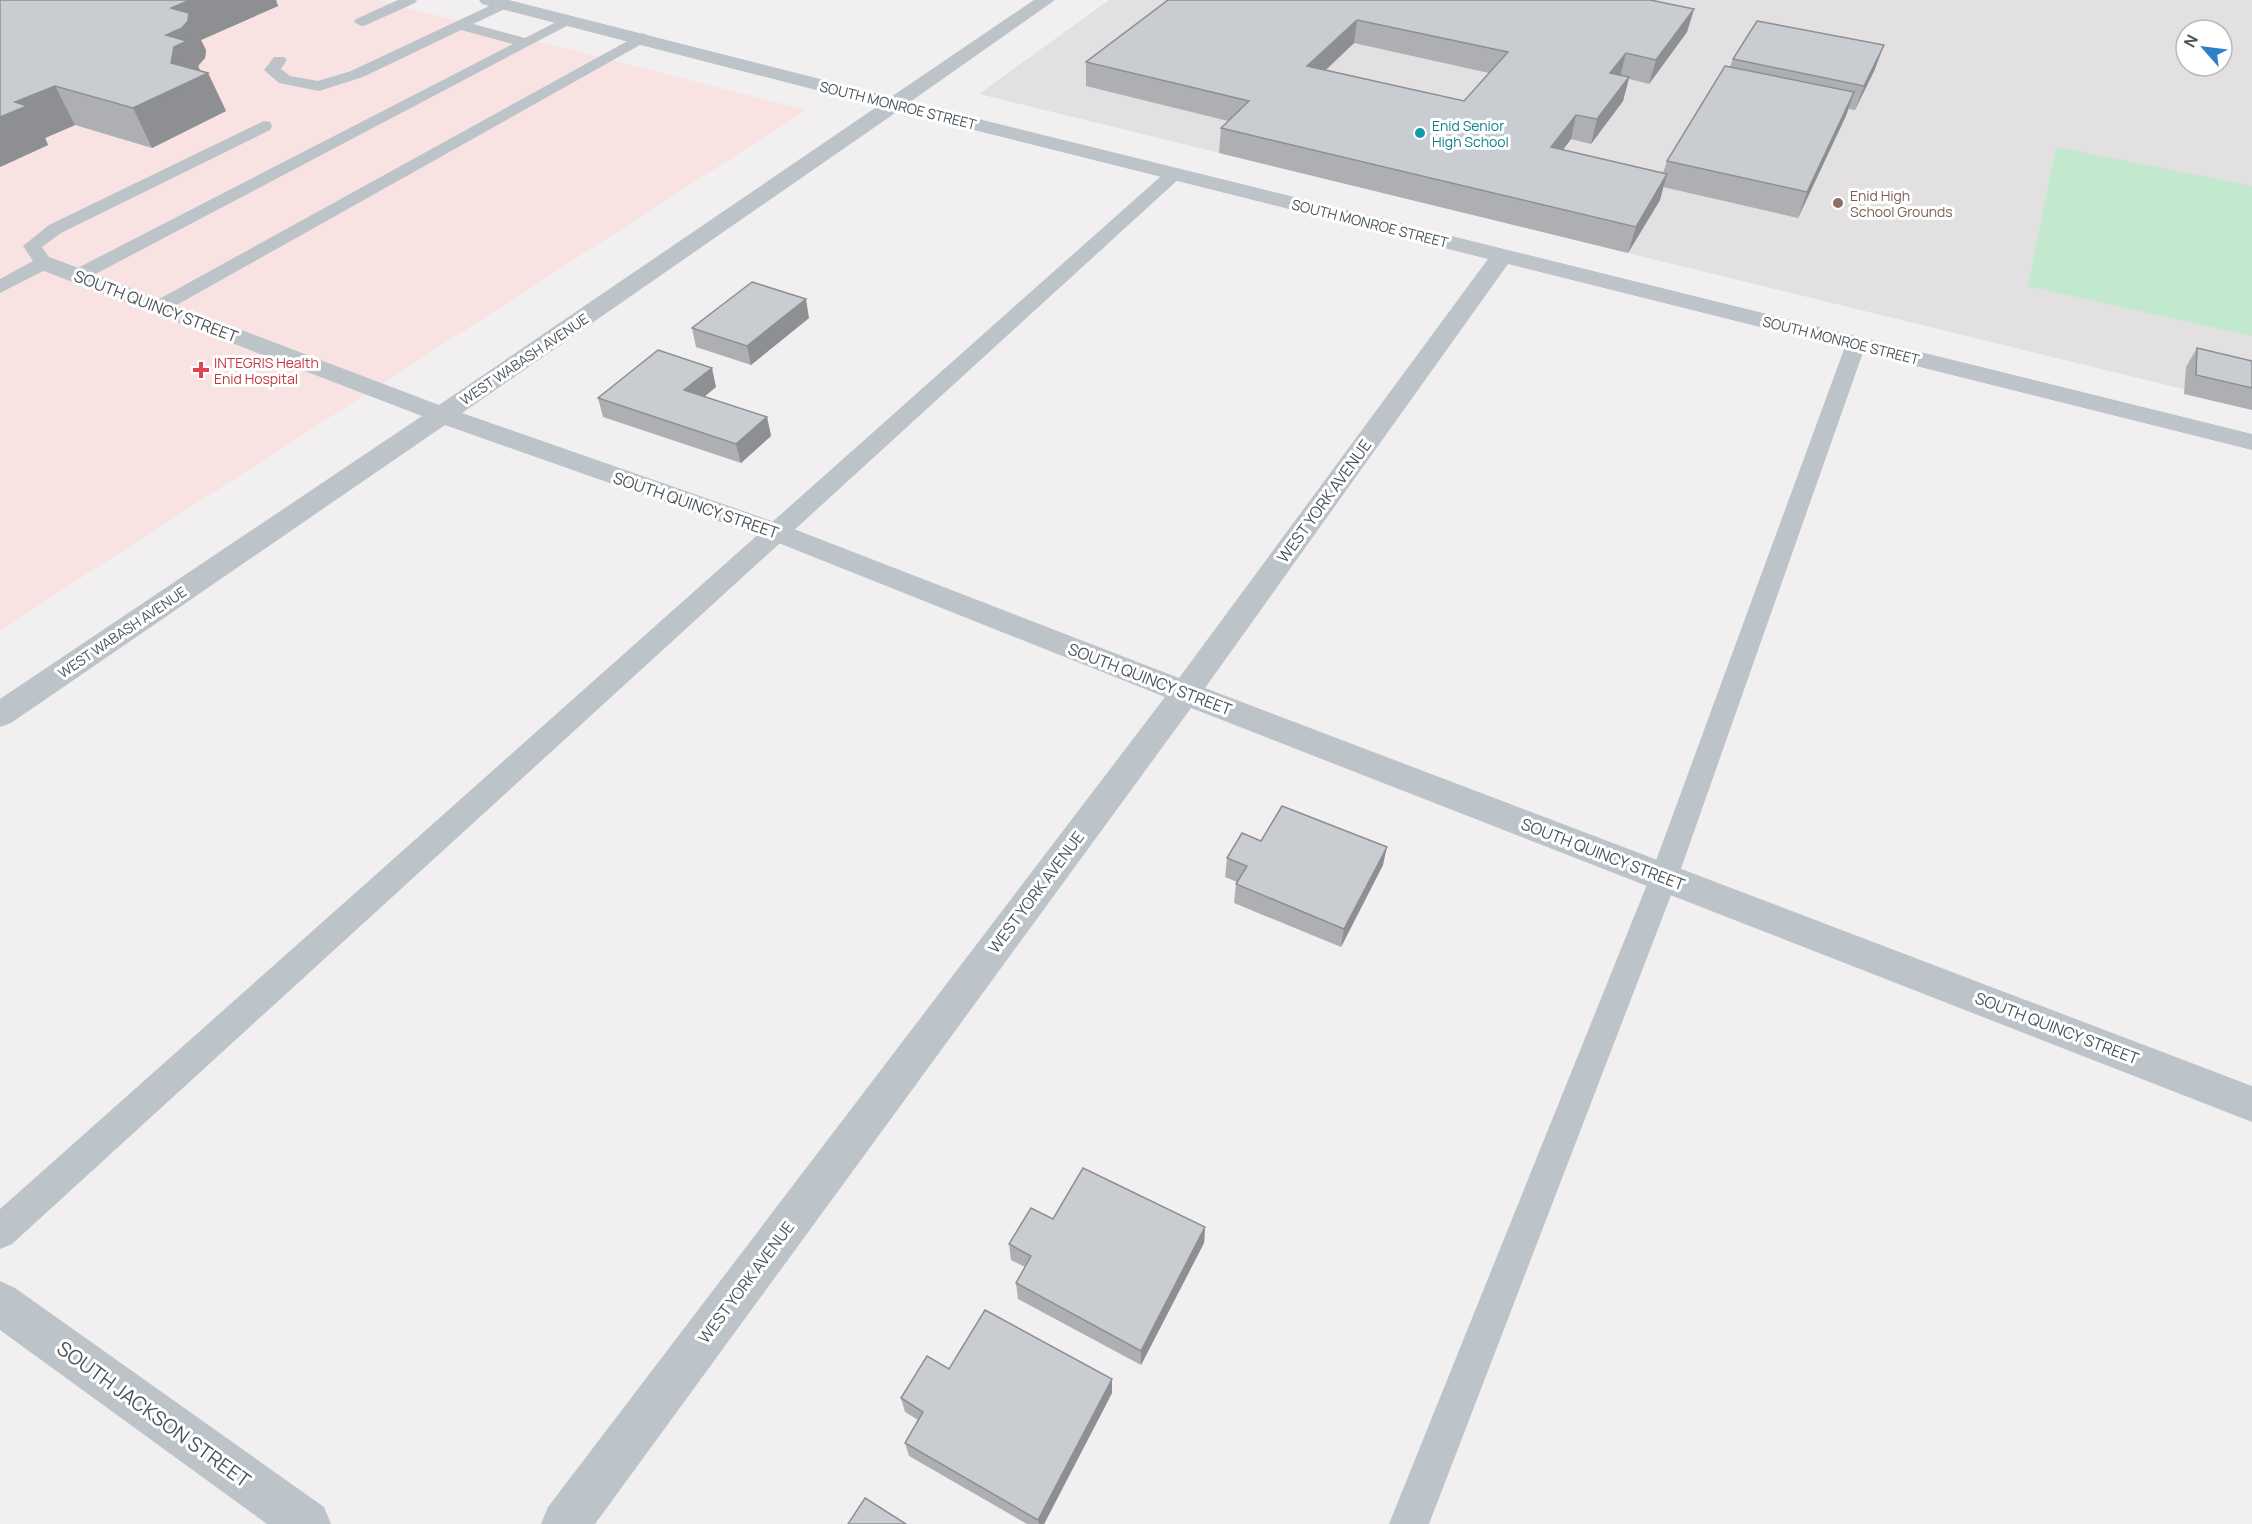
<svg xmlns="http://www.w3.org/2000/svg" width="2252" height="1524" viewBox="0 0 2252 1524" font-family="Manrope,sans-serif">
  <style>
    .education { fill: #e2e0e0; fill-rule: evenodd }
    .medical { fill: #f8e2e2 }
    .green { fill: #c2e9ce }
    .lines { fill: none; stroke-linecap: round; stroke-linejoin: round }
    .lane { fill: #bcc4c9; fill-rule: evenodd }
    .street { fill: #bcc4c9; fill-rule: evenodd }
    .wall { fill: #adafb3; fill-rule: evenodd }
    .shaded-wall { fill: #8d8f92 }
    .building { fill: #c9ccd0; stroke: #8d8f92; stroke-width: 1.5; fill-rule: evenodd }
    .culture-dot { fill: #0f9aa8; stroke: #fff; stroke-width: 2 }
    .education-dot { fill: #8d6e63; stroke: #fff; stroke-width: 2 }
    .health-dot { fill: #e0444e; stroke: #fff; stroke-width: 2 }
    .labels { text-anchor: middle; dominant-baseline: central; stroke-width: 6; stroke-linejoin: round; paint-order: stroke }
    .far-street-label { font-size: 14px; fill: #495359; stroke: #fff }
    .far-culture-label { font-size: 14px; fill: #0d838f; stroke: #fff; text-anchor: start }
    .far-education-label { font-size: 14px; fill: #785e54; stroke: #fff; text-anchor: start }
    .far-health-label { font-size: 14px; fill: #be3a42; stroke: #fff; text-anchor: start }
    .street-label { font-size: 16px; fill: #495359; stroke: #fff }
    .near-street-label { font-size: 20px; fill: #495359; stroke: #fff }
  </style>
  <rect width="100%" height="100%" fill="#f1efef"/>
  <path class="education" d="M1109,0H2252V406L979,94ZM2186,30H2222V66H2186Z"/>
  <path class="medical" d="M0,0H376L806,110L0,630Z"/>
  <path class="green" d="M2056,147L2252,186V336L2028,286Z"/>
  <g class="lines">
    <path class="lane" d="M398,0H417L415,3L366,25L361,26L354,22L356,19Z
      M502,0L509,1L511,4L509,7L473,24L525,38L566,17H576L578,20L84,280H70L67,276L70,272L513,44L461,30L363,77L319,91L279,83L264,70L274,57H284L287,60L281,69L290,76L318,81L351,71Z
      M642,33L647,35L650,38L647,41L166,311H152L149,307L152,303Z
      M264,121L270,122L272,126L270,130L61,233L42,247L53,263L51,267L0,293V279L33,261L23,246L49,225Z
      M1175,168L1181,169L1184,173L1181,177L12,1244L0,1249V1209L1169,169Z
      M1856,338L1863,340L1866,344L1678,877L1429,1524H1389L1650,877L1846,344L1849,340Z"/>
    <path class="street" d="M479,0H509L891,97L1034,0H1055L910,102L2252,434V450L1508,264L1205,688L2252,1086V1122L1191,708L595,1524H541L548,1507L1165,697L766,538L445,425L11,723L0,727V699L422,416L36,268L32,263L36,258L44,256L52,258L439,405L878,106L482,4ZM898,111L1488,259L1179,678L786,526L462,413Z
      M0,1281L15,1288L324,1507L331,1524H267L0,1330Z"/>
  </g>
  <path class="wall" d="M0,0H276L278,6L201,40L206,50L205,58L198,66L200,70L208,73L226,111L152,148L75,125L45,138L48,145L0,167Z
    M1168,0L1694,9L1687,32L1649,84L1629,79L1623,101L1591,144L1571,139L1563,150L1663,173L1667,161L1730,67L1733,59L1875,69L1855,110L1848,109L1798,218L1663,187L1660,200L1628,253L1219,153L1221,128L1228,121L1086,86V62ZM1354,43L1489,73L1464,101L1326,70Z
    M809,318L751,365L696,347L692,328Z
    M2197,348L2252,361V410L2184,394L2186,367Z
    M716,387L704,397L767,417L771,436L741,463L603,417L598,398Z
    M1261,841L1383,865L1341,947L1234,903L1236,884L1237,882L1225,877L1227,858Z
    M1053,1219L1205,1227L1204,1243L1141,1365L1018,1299L1016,1283L1025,1267L1011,1260L1009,1244Z
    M949,1369L1112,1393L1044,1524H1027L909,1456L905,1443L918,1420L905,1412L901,1398Z"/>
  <path class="shaded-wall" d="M190,0H276L278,6L201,40L206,50L205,58L198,66L202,75L208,73L226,111L152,148L133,108L171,63L166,35L171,8Z
    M1694,9L1687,32L1649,84L1656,60Z
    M1357,20L1354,43L1304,90L1307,66Z
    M1884,45L1875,69L1855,110L1864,86Z
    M1626,53L1620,77L1610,73Z
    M1629,77L1623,101L1591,144L1597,119Z
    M55,86L75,125L45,138L48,145L0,167V117L15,102Z
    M1854,92L1846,116L1798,218L1807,192Z
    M1576,115L1571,139L1545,173L1551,147Z
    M1667,174L1660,200L1628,253L1636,227Z
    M806,299L809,318L751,365L747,346Z
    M712,368L716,387L689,409L684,390Z
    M767,417L771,436L741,463L736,444Z
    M1387,847L1383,865L1341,947L1344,929Z
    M1205,1227L1204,1243L1141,1365V1351Z
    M1112,1379V1393L1044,1524H1039L1038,1520Z"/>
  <path class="building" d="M0,0H190L171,8L189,13L188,21L182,28L166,35L187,41L174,47L171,63L208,73L133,108L55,86L15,102L27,106L0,117Z
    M1168,0H1650L1694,9L1656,60L1626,53L1610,73L1629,77L1597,119L1576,115L1551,147L1667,174L1636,227L1221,128L1249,101L1086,62ZM1357,20L1508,52L1464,101L1307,66Z
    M1757,21L1884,45L1864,86L1733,59Z
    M1725,66L1854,92L1807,192L1667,161Z
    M752,282L806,299L747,346L692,328Z
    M2197,348L2252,361V388L2196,375Z
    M658,350L712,368L684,390L767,417L736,444L598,398Z
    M1282,806L1387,847L1344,929L1236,884L1247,866L1227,858L1242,833L1261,841Z
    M1083,1168L1205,1227L1141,1351L1016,1283L1031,1256L1009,1244L1031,1208L1053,1219Z
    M985,1310L1112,1379L1038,1520L905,1443L923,1412L901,1398L927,1356L949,1369Z
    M865,1498L906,1524H848Z"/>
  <circle class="culture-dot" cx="1420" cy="133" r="6"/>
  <circle class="education-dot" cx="1838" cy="203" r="6"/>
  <path class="health-dot" d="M198 361h6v6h6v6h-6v6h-6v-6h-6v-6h6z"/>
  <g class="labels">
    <g class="far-street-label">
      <text transform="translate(898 105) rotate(14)">SOUTH MONROE STREET</text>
      <text transform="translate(1370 223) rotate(14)">SOUTH MONROE STREET</text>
      <text transform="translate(1841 340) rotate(14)">SOUTH MONROE STREET</text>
      <text transform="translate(524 359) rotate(-34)">WEST WABASH AVENUE</text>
      <text transform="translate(122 632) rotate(-34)">WEST WABASH AVENUE</text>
    </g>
    <g class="far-culture-label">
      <text x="1432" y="125">Enid Senior<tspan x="1432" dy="16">High School</tspan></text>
    </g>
    <g class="far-education-label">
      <text x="1850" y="195">Enid High<tspan x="1850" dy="16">School Grounds</tspan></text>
    </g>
    <g class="far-health-label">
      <text x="214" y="362">INTEGRIS Health<tspan x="214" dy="16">Enid Hospital</tspan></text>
    </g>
    <g class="street-label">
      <text transform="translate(156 306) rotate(21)">SOUTH QUINCY STREET</text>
      <text transform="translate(1324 501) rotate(-54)">WEST YORK AVENUE</text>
      <text transform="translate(696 505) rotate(19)">SOUTH QUINCY STREET</text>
      <text transform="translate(1150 679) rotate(21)">SOUTH QUINCY STREET</text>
      <text transform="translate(1603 854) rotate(21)">SOUTH QUINCY STREET</text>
      <text transform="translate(1036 892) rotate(-53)">WEST YORK AVENUE</text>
      <text transform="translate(2057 1028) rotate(21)">SOUTH QUINCY STREET</text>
      <text transform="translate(746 1282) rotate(-53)">WEST YORK AVENUE</text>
    </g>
    <g class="near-street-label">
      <text transform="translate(154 1414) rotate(36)">SOUTH JACKSON STREET</text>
    </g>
  </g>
  <g transform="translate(2204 48) rotate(298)"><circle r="28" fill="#ffffff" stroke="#b6babd" stroke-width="1.5"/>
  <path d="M0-4.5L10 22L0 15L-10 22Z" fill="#2f80ca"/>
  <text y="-9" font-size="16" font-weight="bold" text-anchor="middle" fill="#495359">N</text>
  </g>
</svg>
